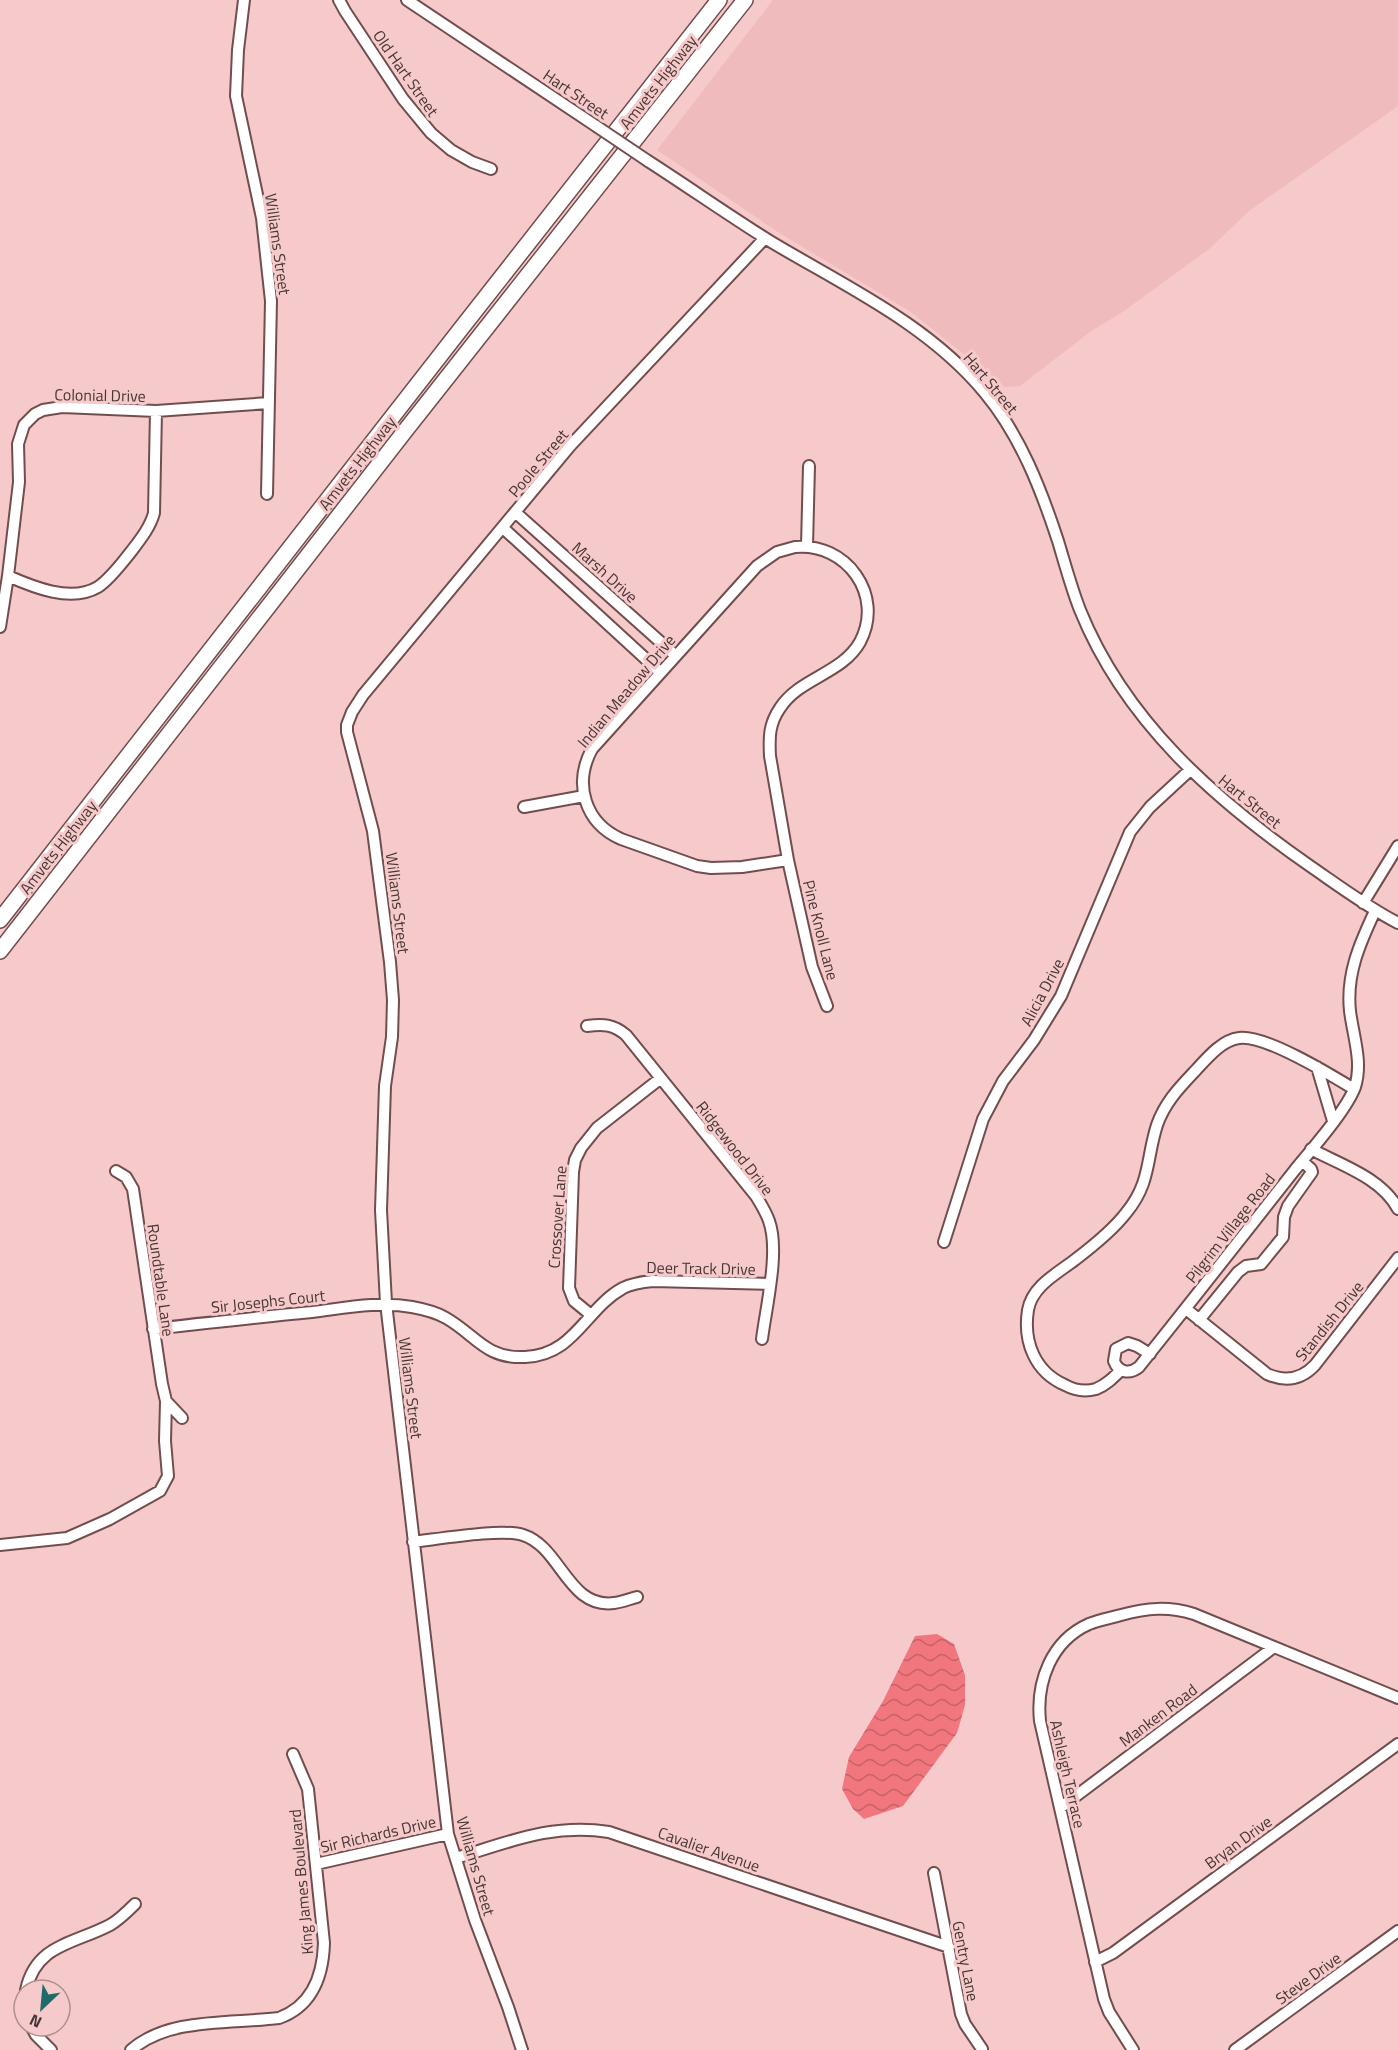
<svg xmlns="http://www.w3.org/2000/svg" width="1398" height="2050" viewBox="0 0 1398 2050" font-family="'Titillium Web',sans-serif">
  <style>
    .built { fill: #efbbbc }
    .water { fill: url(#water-waves) }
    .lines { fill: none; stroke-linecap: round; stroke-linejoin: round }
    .minor-casing { stroke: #724d4e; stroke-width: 14 }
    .highway-casing { stroke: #724d4e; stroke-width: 18 }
    .minor { stroke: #fff; stroke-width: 10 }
    .highway { stroke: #fff; stroke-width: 15 }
    .minor-bridge-casing { stroke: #724d4e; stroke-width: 14; stroke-linecap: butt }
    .minor-bridge { stroke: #fff; stroke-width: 10 }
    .labels { text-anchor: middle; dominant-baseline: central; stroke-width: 6; stroke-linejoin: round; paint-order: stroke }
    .street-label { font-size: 16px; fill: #473636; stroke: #f6caca }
  </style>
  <defs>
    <pattern id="water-waves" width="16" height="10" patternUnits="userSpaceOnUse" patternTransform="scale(1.5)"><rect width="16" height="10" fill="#f1767e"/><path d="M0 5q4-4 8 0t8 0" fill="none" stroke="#c56268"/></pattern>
  </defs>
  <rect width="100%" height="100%" fill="#f6caca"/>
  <path class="built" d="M773,0H1398V106L1249,211L1209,249L1124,311L1090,332L1020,386L1005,387L911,312L781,234L657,150Z"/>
  <path class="water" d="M937,1634L954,1644L965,1675V1705L957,1733L903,1806L864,1819L853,1809L842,1789L849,1757L883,1701L915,1636Z"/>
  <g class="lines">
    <g class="minor-casing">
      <path id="minor" d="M244,0L238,50L236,96L262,218L271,301L267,494
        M339,0L345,11L403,99L431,133L451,150L472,162L491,169
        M407,0L596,126
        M648,161C690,188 731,217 773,243C847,287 929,325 985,393C1020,435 1041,489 1058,541C1065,564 1071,587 1080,610C1125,721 1214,799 1310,866C1339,886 1367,907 1398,923
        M156,411L154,513C150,528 139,541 130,553C121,564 110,579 98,587C71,603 33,587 8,576L19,482L18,444L24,425L35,414L43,410L62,407L156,411L269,403
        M515,512L675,655
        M503,528L660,672
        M807,546L809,466
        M795,547C846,542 885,595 860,642C842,674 799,678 780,708C769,724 769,737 770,756L788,860L742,867L711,868L697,866L621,839C585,823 573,784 592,749L757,566L777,552Z
        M0,627L8,576
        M524,807L584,796
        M788,860L812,967L827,1006
        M1363,903L1398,846
        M587,1026C603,1024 613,1024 626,1035L756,1196C761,1204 766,1212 769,1221C780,1251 766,1307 762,1339
        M1317,1067L1333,1121
        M1311,1149C1341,1165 1382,1178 1398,1209
        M116,1171L126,1177L133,1189L162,1384L166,1401L182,1418
        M944,1242L983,1119L1003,1081L1034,1040L1061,996L1130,832L1150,807L1190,770
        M1186,1309L1267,1374C1285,1382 1301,1380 1315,1365L1398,1258
        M591,1315L574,1301L569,1288L573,1172L575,1160L581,1148L597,1128L661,1078
        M1199,1320L1238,1272L1246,1266L1261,1264L1283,1237L1284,1217L1288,1206L1312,1172L1311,1169L1302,1161
        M153,1329C206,1323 259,1317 312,1312C345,1308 379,1301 412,1307C423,1309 436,1312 446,1318C476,1335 485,1359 525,1357C575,1355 585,1309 623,1288C633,1283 643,1282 653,1281L769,1284
        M1150,1354L1137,1346L1128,1343L1116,1349L1114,1361C1118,1372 1129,1375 1139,1367C1191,1302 1242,1237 1294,1171C1311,1150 1346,1111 1355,1087C1363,1062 1353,1036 1350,1011C1346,974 1360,943 1375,911
        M1121,1370C1113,1378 1106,1385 1096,1389C1085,1392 1074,1390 1065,1385C1035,1372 1023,1342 1028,1310C1032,1286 1058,1273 1076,1259C1093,1246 1113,1230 1126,1213C1151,1183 1146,1159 1157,1125C1165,1102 1180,1087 1196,1070C1207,1058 1222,1040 1239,1038C1264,1034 1331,1075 1354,1089
        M413,1542C439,1539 502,1528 523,1535C561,1547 568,1609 614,1603C622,1602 629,1599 637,1597
        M0,1545L67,1538L110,1519L160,1491L168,1476L165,1441L166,1401
        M1060,1808L1274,1647
        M456,1858C509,1842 552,1823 609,1832L949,1947
        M316,1864L448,1834
        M934,1873L961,2014L965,2024L982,2049
        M1095,1962L1113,1953L1398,1744
        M26,1990C36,1944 74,1944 110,1925C119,1920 127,1912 135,1904
        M31,2026L36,2035L51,2050
        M131,2050C169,2017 231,2024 279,2018C312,2006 323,1976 324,1943L308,1789L293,1754
        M522,2050L508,2007L475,1920L448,1834L386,1303L381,1210L385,1086L392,1037L393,1000L390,962L373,831L347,732V725L352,712L363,695L570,446L765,238
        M1133,2050L1109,2012L1104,1999L1040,1721C1036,1682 1051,1641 1089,1624C1099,1620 1110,1618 1121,1615C1147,1608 1168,1606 1194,1614L1398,1698
        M1235,2050L1398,1931"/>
    </g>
    <g class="highway-casing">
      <path id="highway" d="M0,920L460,330L719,0
        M0,951L405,431L745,0"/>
    </g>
    <use href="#minor" class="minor"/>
    <use href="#highway" class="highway"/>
    <g class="minor-bridge-casing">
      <path id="minor-bridge" d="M596,126L648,161"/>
    </g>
    <use href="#minor-bridge" class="minor-bridge"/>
  </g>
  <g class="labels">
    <g class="street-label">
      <text transform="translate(406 73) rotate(55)">Old Hart Street</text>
      <text transform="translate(658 82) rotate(-52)">Amvets Highway</text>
      <text transform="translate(576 94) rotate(34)">Hart Street</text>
      <text transform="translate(278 244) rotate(82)">Williams Street</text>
      <text transform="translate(991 383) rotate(50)">Hart Street</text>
      <text transform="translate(100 395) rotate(1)">Colonial Drive</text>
      <text transform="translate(357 463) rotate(-52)">Amvets Highway</text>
      <text transform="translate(538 463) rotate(-50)">Poole Street</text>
      <text transform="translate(605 572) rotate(42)">Marsh Drive</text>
      <text transform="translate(626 691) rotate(-50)">Indian Meadow Drive</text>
      <text transform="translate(1250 801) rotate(39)">Hart Street</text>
      <text transform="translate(58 847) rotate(-52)">Amvets Highway</text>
      <text transform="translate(398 903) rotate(83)">Williams Street</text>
      <text transform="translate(821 930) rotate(76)">Pine Knoll Lane</text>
      <text transform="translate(1042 992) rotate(-62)">Alicia Drive</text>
      <text transform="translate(735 1148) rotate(52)">Ridgewood Drive</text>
      <text transform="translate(557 1217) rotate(-86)">Crossover Lane</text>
      <text transform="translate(1230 1228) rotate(-52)">Pilgrim Village Road</text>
      <text transform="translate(701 1268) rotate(1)">Deer Track Drive</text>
      <text transform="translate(161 1280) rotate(82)">Roundtable Lane</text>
      <text transform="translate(268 1301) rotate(-6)">Sir Josephs Court</text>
      <text transform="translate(1329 1321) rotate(-51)">Standish Drive</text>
      <text transform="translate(411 1388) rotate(83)">Williams Street</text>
      <text transform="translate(1158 1715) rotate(-37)">Manken Road</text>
      <text transform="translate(1068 1774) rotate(77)">Ashleigh Terrace</text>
      <text transform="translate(378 1834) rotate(-13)">Sir Richards Drive</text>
      <text transform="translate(1238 1842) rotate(-36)">Bryan Drive</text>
      <text transform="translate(709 1849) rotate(19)">Cavalier Avenue</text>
      <text transform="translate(476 1866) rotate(74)">Williams Street</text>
      <text transform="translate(301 1882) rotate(-95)">King James Boulevard</text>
      <text transform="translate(966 1961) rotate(79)">Gentry Lane</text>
      <text transform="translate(1308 1978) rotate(-36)">Steve Drive</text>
    </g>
  </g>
  <g transform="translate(42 2008) rotate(206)"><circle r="28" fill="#f6caca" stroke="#b08f8f" stroke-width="1.5"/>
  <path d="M0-4.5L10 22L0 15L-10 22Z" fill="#1e6b6c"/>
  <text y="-9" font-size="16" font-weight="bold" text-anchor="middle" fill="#473636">N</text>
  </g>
</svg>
